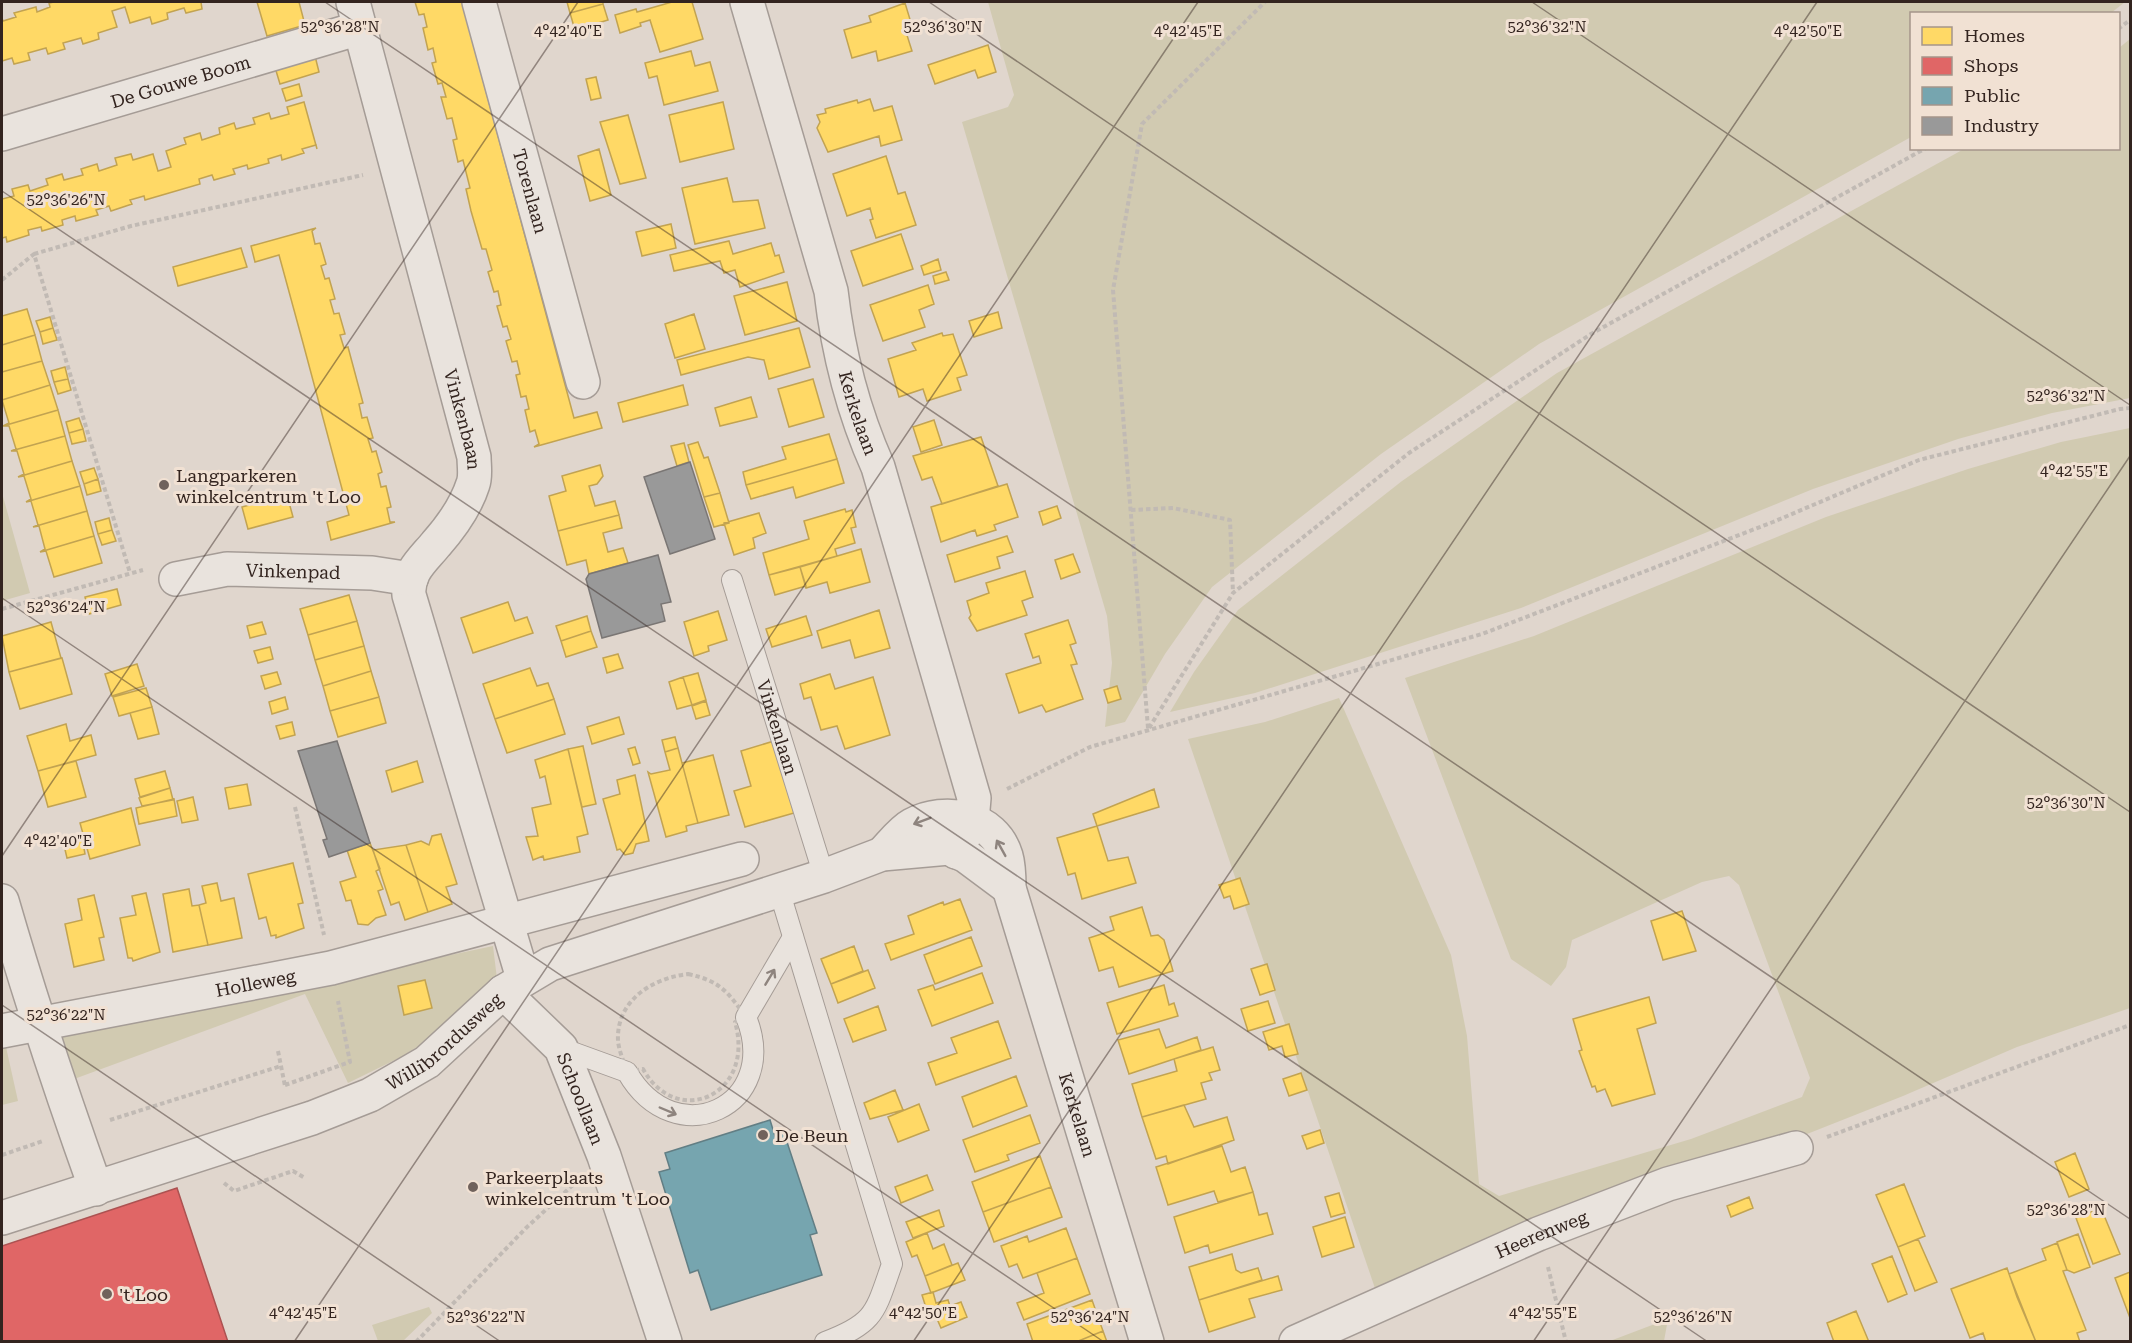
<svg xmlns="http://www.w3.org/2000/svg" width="2132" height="1343" viewBox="0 0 2132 1343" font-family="'Roboto Serif',serif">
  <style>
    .green { fill: #d1cab1 }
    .homes { fill: #ffd966; stroke: #c2a351; stroke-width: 1.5 }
    .shops { fill: #e06666; stroke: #ac5251; stroke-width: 1.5 }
    .public { fill: #76a5af; stroke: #627e84; stroke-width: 1.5 }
    .industry { fill: #999; stroke: #7a7674; stroke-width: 1.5 }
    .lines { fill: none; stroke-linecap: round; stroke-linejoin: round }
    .service-casing { stroke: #a59c96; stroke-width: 22 }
    .minor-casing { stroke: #a59c96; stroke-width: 36 }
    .path { stroke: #c1bab4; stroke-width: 4; stroke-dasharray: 4.5 3; stroke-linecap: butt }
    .service { stroke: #e9e3dd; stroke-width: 20 }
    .minor { stroke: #e9e3dd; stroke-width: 33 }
    .oneway { stroke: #8e847e }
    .ticks { fill: none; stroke: #33241f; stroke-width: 1.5; stroke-opacity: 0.45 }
    .poi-dot { fill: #70625c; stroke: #f1e1d3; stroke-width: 2 }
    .labels { text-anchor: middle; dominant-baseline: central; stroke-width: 6; stroke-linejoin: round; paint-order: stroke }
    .street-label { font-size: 18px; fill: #33241f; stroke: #f1e1d3 }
    .poi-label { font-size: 18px; fill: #33241f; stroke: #f1e1d3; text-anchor: start }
    .ticks-label { font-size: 15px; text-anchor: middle; fill: #33241f; stroke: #f1e1d3; stroke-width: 6; stroke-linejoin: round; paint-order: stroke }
  </style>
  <rect width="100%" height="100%" fill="#e0d6cd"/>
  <path class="green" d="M988,2H2125L2111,13L1912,14L1911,137L1539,344L1381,454L1212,587L1165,654L1125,722L1105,727L1112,663L1107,616L962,122L1008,107L1014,95Z
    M2130,39V398L2052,413L1958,439L1813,489L1521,608L1255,693L1170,712L1194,672L1238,610L1402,481L1557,373L1964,149L2118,148L2119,48Z
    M2130,428V1008L2017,1047L1903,1096L1380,1303L1188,739L1265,722L1339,698L1451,955L1467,1036L1479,1184L1499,1196L1691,1139L1802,1097L1810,1078L1739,885L1729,876L1702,882L1572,940L1566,967L1551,986L1511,959L1405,678L1534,636L1826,517L1968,469L2061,442Z
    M2,493L30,593L2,601Z
    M493,946L497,979L436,1035L401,1057L348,1083L305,994L47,1089L33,1043Z
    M6,1047L18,1101L2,1105V1048Z
    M429,1307L432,1313L403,1341H378L372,1325Z
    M1668,1319L1664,1341H1610Z"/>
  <path class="homes" d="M54,2H204H201L202,9L186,13L184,8L167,13L168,19L152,24L150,17L130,23L125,7L112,11L117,27L98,33L99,39L83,44L81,38L63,43L65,49L48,54L46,48L28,53L30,60L14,64L12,58L2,61V18L3,21L16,17L14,13L36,7L37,12L50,7L49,3Z
    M257,2H299L305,25L267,36Z
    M415,2H462L574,418L597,412L602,428L534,447L539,444L535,430L530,432L525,410L529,409L526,396L521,397L516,375L520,374L517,361L512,362L506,341L511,339L507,326L503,327L497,306L501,305L498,291L494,292L488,272L492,270L486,249H482L471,211L466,189L470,188L463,160L458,162L453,140L457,139L452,118L447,119L441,97H446L442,83L438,84L432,63L436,62L433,48L428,50L423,28L427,27L424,14L419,15Z
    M567,2H603V4L570,13Z
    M672,2H692L703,39L660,52L650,20L640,23L641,26L620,33L615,15L636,9L637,12Z
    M905,3L912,26L905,29L912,51L878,61L876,51L852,58L844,30L871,22L869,16Z
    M603,4L608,20L575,30L570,13Z
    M988,45L996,72L978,78L975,70L935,84L928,65Z
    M691,51L695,66L710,62L718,91L664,105L657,76L649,78L645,63Z
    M314,52L319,72L280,84L274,64Z
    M596,77L601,98L591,100L586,79Z
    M299,84L302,96L286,101L282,89Z
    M870,99L874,111L892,106L902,140L881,146L879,136L828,152L817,128L820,122L817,115L826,113L825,109L857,100L858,103Z
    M304,102L317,149L316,145L302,149L304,153L282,160L281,155L268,159L269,163L248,169L247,165L233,169L235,174L214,180L212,175L199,179L200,184L145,200L144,196L130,200L132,204L111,211L109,206L96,210L98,215L76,221L75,216L62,220L63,225L42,231L41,227L28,230L29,235L7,242L6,237L2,238V199L14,196L12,189L28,185L30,191L48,185L46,179L62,174L64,180L83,175L81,169L97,164L99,171L117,165L115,158L131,154L133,160L153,154L158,171L171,167L166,151L186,144L184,138L200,133L202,140L220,134L219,128L234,123L236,129L255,124L253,118L269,113L271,119L289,114L287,107Z
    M723,102L734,149L680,162L669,115Z
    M628,115L646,178L620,184L600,122Z
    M599,149L611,195L590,201L578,156Z
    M886,156L898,194L905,192L916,225L876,238L870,220L873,219L870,208L847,216L833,174Z
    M727,178L733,202L758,200L765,228L695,244L682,188Z
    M671,224L676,248L642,256L636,232Z
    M316,228L312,231L315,244L320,243L326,264L321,266L325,279L329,278L335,299L330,300L334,314L339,313L345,334L340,335L344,348L348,347L363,403L359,404L362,418L367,417L373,438L368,439L372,452L376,451L382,472L378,474L381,487L386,486L391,507L387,508L390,522H395L331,540L327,522L349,515L303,343L279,255L255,262L251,246Z
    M901,234L913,269L863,286L851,251Z
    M729,241L733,254L771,243L775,256L779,255L784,272L740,287L735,270L724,273L720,261L674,271L670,255Z
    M241,248L247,267L178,286L173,267Z
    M938,259L941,270L924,275L921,266Z
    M946,272L949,280L935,284L933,276Z
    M787,282L797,321L745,335L734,296Z
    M928,285L934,304L919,310L925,327L883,341L870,305Z
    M27,309L35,335L2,345V316Z
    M998,312L1002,328L974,337L969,321Z
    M694,314L705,349L675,358L665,324Z
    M50,317L53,328L40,332L36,321Z
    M53,328L57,340L43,344L40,332Z
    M799,328L810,367L769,379L764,360L748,357L681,375L677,360Z
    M942,333L943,336L953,334L967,375L957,378L961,390L927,401L923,389L899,397L888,359L916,350L912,343Z
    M35,335L42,361L2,372V345Z
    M42,361L50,385L2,400V372Z
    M65,367L68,379L54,382L51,371Z
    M68,379L71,390L58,394L54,382Z
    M813,379L824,417L789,427L778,389Z
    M50,385L58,410L3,426L9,423L2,400Z
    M683,385L688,405L623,422L618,403Z
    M751,397L757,417L720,426L715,408Z
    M58,410L65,436L11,451L16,449L9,426H3Z
    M79,418L83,429L69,433L66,422Z
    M934,420L942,445L921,452L913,427Z
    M83,429L86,441L72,444L69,433Z
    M829,434L837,459L746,485L743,472L786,459L782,447Z
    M65,436L72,461L18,477L24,474L17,451H11Z
    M981,437L998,486L942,504L932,477L922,480L913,456Z
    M698,442L704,458L708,457L720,493L704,497L688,445Z
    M684,443L689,462L677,466L671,446Z
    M837,459L844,483L796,498L793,487L751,499L746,485Z
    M72,461L80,486L26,502L31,499L24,476L18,477Z
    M600,465L603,476L597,484L589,486L595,506L615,501L619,515L558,531L549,496L566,491L562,476Z
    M94,468L98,479L84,484L80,472Z
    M98,479L101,491L87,495L84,484Z
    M1007,484L1018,517L994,525L996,530L977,536L975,530L941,542L931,507Z
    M80,486L87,511L33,527L38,525L31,501L26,502Z
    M720,493L729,523L714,527L704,497Z
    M287,495L293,517L248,529L242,507Z
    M1057,506L1061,518L1043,525L1039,512Z
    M845,509L846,512L852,510L856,527L851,528L855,543L835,549L837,556L769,575L763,553L809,539L804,521Z
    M87,511L94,536L40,552L45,549L39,526L33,527Z
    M759,513L766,533L753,538L755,548L734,555L724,523Z
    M619,515L622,528L603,533L608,552L623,548L628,563L589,574L586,560L567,565L558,531Z
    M109,518L112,530L98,534L95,522Z
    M112,530L116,541L102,545L98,534Z
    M94,536L102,563L54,577L46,551L40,552Z
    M1007,536L1013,552L997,557L1000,568L955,582L947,555Z
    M861,549L870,582L830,593L827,582L806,588L800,567Z
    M1073,554L1080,572L1061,579L1055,560Z
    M800,567L806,586L775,595L769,575Z
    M1025,571L1033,597L1022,601L1027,615L977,631L969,618L971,615L967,601L989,593L986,583Z
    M117,589L121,605L89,614L85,597Z
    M349,595L357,621L308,635L300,609Z
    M508,602L515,621L527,617L533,633L473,653L461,618Z
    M879,610L890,648L855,658L850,640L822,648L817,631Z
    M718,611L727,640L708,646L709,651L694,656L684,622Z
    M587,616L591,631L561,641L556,626Z
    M806,616L812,635L772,647L766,629Z
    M1068,620L1076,643L1070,645L1077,664L1071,665L1083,699L1046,712L1042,705L1019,713L1006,674L1041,663L1039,656L1033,658L1025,634Z
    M357,621L364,646L315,660L308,635Z
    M51,622L61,658L9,672L2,636Z
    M262,622L266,634L250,638L247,626Z
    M591,631L597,647L566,657L561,641Z
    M364,646L371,671L323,686L315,660Z
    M270,647L273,659L258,663L254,651Z
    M618,654L623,668L607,673L603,658Z
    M62,658L72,694L20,709L9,672Z
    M137,664L144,686L112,696L105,674Z
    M530,668L537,686L548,683L554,699L495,719L483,684Z
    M371,671L379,697L330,711L323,686Z
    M277,672L281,684L265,689L261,676Z
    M698,673L706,700L692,705L683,677Z
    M830,674L835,689L873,677L890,735L845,749L837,726L821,730L811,697L804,699L800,684Z
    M683,677L692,705L677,709L669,682Z
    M1117,686L1121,699L1108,703L1104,690Z
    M146,688L152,707L119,716L113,697Z
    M285,697L288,709L272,714L269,702Z
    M379,697L386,723L338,737L330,711Z
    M554,699L565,734L507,753L495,719Z
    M706,701L710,715L696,719L692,706Z
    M152,707L159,734L138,739L130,713Z
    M619,717L624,734L592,744L587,727Z
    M292,722L295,735L280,739L276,726Z
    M66,724L70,741L91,735L96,755L38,771L27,736Z
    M675,737L678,748L665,752L662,740Z
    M774,741L794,813L745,827L734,791L751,786L741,751Z
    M583,746L596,804L582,807L568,749Z
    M635,747L640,763L633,765L628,749Z
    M678,748L698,823L686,826L687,831L666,837L648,772L651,774L670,770L665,752Z
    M568,749L588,834L577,837L580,852L544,860L543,856L533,860L526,837L538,836L532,808L551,804L545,776L540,778L535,760Z
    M713,755L729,815L698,823L682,763Z
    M76,761L86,797L48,807L38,771Z
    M417,761L423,782L392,792L386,771Z
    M165,771L170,788L140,797L135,779Z
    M635,775L649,841L636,844L633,853L625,855L620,849L617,850L603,799L620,794L617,780Z
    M247,784L251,805L229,809L225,788Z
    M170,788L173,800L142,806L139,798Z
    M1154,789L1159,807L1097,826L1093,814Z
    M193,797L198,820L182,823L177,801Z
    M174,799L177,816L139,824L136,808Z
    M131,808L140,845L90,859L80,823Z
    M1097,826L1108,861L1128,857L1136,883L1082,899L1075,873L1068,875L1057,838Z
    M441,834L457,884L446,887L452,904L428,912L406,845L421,841L429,845L432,836Z
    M82,837L85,854L67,858L63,841Z
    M370,843L380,869L376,871L383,889L378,891L386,915L376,918L368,925L358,924L351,900L346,901L340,882L356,877L347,850Z
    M406,845L428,912L405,920L399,902L391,905L373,850Z
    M293,863L303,903L298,904L304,928L276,938V935L271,936L266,917L259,919L248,874Z
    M1240,878L1249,904L1234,909L1230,896L1224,898L1219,885Z
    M217,883L221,901L234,898L242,938L208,945L199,905L206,903L202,886Z
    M189,889L192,906L199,905L208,945L173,952L163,894Z
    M146,893L160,952L133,961L132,958H128L120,918L136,915L132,896Z
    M94,895L104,937L99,938L104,960L74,967L65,924L82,920L78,899Z
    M960,899L972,930L891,960L885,944L914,934L908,916L943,902L944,905Z
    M1142,907L1151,936L1158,935L1164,940L1173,971L1119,987L1113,967L1099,971L1089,938L1114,930L1110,917Z
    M1682,911L1696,951L1663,960L1651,921Z
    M971,937L982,966L935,984L924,955Z
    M854,946L863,971L831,984L821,959Z
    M1267,964L1275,990L1260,995L1251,969Z
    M868,970L875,988L838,1003L831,984Z
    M982,973L993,1003L932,1026L918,990L933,985L935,990Z
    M425,980L432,1008L404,1015L398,986Z
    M1164,985L1169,1005L1174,1003L1178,1016L1117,1034L1107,1003Z
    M1649,997L1656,1023L1637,1029L1655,1094L1612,1106L1605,1089L1597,1092L1595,1086L1592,1087L1579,1051L1582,1050L1573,1019Z
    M1268,1001L1275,1023L1248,1031L1241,1009Z
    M878,1006L886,1030L853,1042L844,1019Z
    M998,1021L1011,1058L936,1085L928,1063L957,1053L951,1038Z
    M1289,1024L1298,1054L1285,1057L1282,1046L1269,1050L1263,1032Z
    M1159,1029L1166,1048L1197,1037L1201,1050L1129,1074L1118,1040Z
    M1213,1047L1220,1070L1209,1073L1212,1080L1201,1083L1206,1099L1142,1117L1132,1084L1177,1071L1174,1059Z
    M1301,1073L1307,1090L1289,1096L1283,1079Z
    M1016,1076L1027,1106L973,1127L962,1097Z
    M895,1090L903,1110L870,1119L864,1103Z
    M919,1104L929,1130L898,1142L888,1117Z
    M1184,1105L1194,1127L1227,1117L1234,1140L1168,1164L1166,1156L1156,1159L1142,1117Z
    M1030,1115L1040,1143L1007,1155L1009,1160L975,1172L963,1140Z
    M1320,1130L1324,1143L1307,1149L1302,1136Z
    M1222,1146L1231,1172L1245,1167L1253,1192L1218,1202L1214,1191L1168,1205L1156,1167Z
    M2075,1153L2089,1189L2069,1197L2055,1162Z
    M1040,1156L1051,1187L983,1212L972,1182Z
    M927,1175L933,1190L901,1203L895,1187Z
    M1904,1184L1925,1236L1898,1247L1876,1195Z
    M1051,1187L1062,1217L994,1242L983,1212Z
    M1253,1192L1259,1215L1267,1213L1273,1234L1210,1253L1208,1245L1185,1253L1174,1217Z
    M1339,1193L1345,1213L1331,1217L1325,1197Z
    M1749,1197L1753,1208L1731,1217L1727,1206Z
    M2101,1208L2120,1254L2093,1264L2076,1218Z
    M939,1210L944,1226L913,1238L906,1222Z
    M1345,1217L1354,1247L1322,1257L1313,1227Z
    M1066,1228L1077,1258L1023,1278L1017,1264L1009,1267L1001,1246L1027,1236L1029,1242Z
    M927,1233L933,1249L944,1244L952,1265L925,1276L917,1255L912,1257L906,1242Z
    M2078,1234L2090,1267L2074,1273L2067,1270L2057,1242Z
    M1918,1239L1937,1282L1915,1291L1898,1247Z
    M2057,1243L2067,1270L2063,1271L2086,1330L2077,1333L2080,1342H2036L2009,1274L2046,1260L2042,1249Z
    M1232,1254L1236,1270L1241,1273L1258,1268L1262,1280L1199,1300L1189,1267Z
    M1892,1256L1907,1294L1888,1302L1872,1264Z
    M1077,1258L1090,1294L1024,1320L1017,1303L1044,1293L1037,1273Z
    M958,1263L965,1280L931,1293L925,1276Z
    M2007,1268L2017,1297L2036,1342H1986L1983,1333L1970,1338L1951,1289Z
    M2130,1272V1318L2115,1278Z
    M1278,1276L1282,1290L1249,1299L1255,1317L1209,1332L1199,1300Z
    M933,1292L936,1303L948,1300L950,1306L928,1314L922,1295Z
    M1092,1300L1103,1331L1076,1342H1033L1027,1324Z
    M961,1302L967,1317L941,1328L934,1312Z
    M1856,1311L1869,1342H1834L1827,1323Z
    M1103,1331L1107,1342H1076Z"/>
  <path class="shops" d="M177,1188L228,1342H2V1246Z"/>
  <path class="public" d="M770,1120L775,1136L784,1133L817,1233L810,1235L822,1275L711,1310L698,1270L690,1273L659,1172L670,1169L665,1153Z"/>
  <path class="industry" d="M690,462L715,539L670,554L644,477Z
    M658,555L671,602L661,604L665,621L602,638L586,579L589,574Z
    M337,741L370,843L329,857L323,840L327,839L298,751Z"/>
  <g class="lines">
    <g class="service-casing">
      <g id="service">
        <path id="s1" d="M732,580L824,876"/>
        <path d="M779,890L892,1264C875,1312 876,1323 825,1342"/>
        <path d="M561,1048L627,1072C675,1156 782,1106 746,1017L793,937"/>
      </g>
    </g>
    <g class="minor-casing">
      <g id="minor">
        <path id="s2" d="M353,2L474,457C474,465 476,476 473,484C466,506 451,527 436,544C423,560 407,572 409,595L523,978"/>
        <path id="s3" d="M479,2L583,382"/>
        <path id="s4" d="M747,2L831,291C838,352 853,411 878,467L974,798L972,821L956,852"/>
        <path id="s5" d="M2,134L360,28"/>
        <path id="s6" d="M176,579L227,569L372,573L411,579"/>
        <path id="s7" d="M882,854C891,845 901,831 912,825C945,807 994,816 1006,856C1009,866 1009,877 1009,888L1147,1342"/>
        <path d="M2,901C30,998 62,1094 96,1189"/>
        <path id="s8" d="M503,992L561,1048L604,1156L665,1342"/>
        <path id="s9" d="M2,1031L331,968L742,859"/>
        <path id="s10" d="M2,1218L312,1118L370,1095L427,1062L503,992L550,964L824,876L882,854L949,848L966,856L1009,888"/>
        <path id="s11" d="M1296,1342L1538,1234L1668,1184L1796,1148"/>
      </g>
    </g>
    <path class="path" d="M2118,29L2130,20
      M34,254L131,226L363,175
      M2,280L34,254L130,573
      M1131,510L1173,508L1230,520L1233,593
      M2,609L143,570
      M1148,728L1113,290L1142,124L1265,2
      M1149,728L1233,593L1409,453L1591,334L1926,148
      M1007,789L1090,747L1482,634L1773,522L1919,460L2120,409L2130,408
      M295,807L324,935
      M688,974C720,981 727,991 746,1017L735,1022C756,1095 677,1130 643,1069L627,1072C624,1062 619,1051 618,1041C616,1000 653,978 688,974Z
      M278,1051L285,1086
      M285,1085L350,1062L338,1001
      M110,1120L281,1066
      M1827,1137L2130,1025
      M2,1155L43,1141
      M224,1183L234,1191L293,1171L305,1178
      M1548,1267L1566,1342
      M416,1342L526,1228L575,1183"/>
    <use href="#service" class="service"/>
    <use href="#minor" class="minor"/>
  </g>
  <defs><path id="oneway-shaft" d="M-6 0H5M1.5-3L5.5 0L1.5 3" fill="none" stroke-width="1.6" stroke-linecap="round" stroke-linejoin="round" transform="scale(1.5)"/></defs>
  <g class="oneway">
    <use href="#oneway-shaft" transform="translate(922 821) rotate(159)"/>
    <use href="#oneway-shaft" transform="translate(1001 848) rotate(-119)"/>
    <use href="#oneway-shaft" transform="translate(770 977) rotate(-59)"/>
    <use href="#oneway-shaft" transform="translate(668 1111) rotate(23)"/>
  </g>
  <path class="ticks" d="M325,2L2130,1219M929,2L2130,812M1532,2L2130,405M2,191L1708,1342M2,598L1104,1342M2,856L578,2M2,1005L501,1342M294,1342L1198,2M913,1342L1817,2M1533,1342L2130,456"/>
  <g class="poi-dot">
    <circle cx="164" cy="485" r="6"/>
    <circle cx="763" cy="1135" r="6"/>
    <circle cx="473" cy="1187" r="6"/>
    <circle cx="107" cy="1294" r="6"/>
  </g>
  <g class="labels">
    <g class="street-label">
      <text stroke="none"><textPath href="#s5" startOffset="186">De Gouwe Boom</textPath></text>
      <text stroke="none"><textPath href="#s3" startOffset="196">Torenlaan</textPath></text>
      <text stroke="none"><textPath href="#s4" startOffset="426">Kerkelaan</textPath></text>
      <text stroke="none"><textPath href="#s2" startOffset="432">Vinkenbaan</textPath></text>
      <text stroke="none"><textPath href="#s6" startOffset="118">Vinkenpad</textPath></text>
      <text stroke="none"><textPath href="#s1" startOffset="154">Vinkenlaan</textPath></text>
      <text stroke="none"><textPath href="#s9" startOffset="258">Holleweg</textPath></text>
      <text stroke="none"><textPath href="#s10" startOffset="480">Willibrordusweg</textPath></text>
      <text stroke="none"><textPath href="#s8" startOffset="135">Schoollaan</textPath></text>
      <text stroke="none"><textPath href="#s7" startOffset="424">Kerkelaan</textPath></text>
      <text stroke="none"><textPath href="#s11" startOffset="268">Heerenweg</textPath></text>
    </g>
    <g class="poi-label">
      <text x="176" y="475">Langparkeren<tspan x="176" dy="21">winkelcentrum 't Loo</tspan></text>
      <text x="775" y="1135">De Beun</text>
      <text x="485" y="1177">Parkeerplaats<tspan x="485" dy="21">winkelcentrum 't Loo</tspan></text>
      <text x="119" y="1294">'t Loo</text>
    </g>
  </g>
  <g class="ticks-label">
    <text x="340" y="32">52°36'28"N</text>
    <text x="943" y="32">52°36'30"N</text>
    <text x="1547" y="32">52°36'32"N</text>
    <text x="568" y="36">4°42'40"E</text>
    <text x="1188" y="36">4°42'45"E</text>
    <text x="1808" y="36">4°42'50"E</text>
    <text x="66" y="205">52°36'26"N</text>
    <text x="2066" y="401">52°36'32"N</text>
    <text x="2074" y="476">4°42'55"E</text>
    <text x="66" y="612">52°36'24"N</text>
    <text x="2066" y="808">52°36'30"N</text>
    <text x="58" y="846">4°42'40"E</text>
    <text x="66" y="1020">52°36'22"N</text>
    <text x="2066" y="1215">52°36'28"N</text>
    <text x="303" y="1318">4°42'45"E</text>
    <text x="923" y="1318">4°42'50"E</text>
    <text x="1543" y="1318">4°42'55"E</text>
    <text x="486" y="1322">52°36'22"N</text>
    <text x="1090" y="1322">52°36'24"N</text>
    <text x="1693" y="1322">52°36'26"N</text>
  </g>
  <rect width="2132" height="1343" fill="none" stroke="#33241f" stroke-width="6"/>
  <rect x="1910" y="12" width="210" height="138" fill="#f1e1d3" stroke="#a5958b" stroke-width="1.5"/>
  <rect x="1922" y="27" width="30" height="18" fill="#ffd966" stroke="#a5958b" stroke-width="1.5"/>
  <text x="1964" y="42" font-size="18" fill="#33241f">Homes</text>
  <rect x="1922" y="57" width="30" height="18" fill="#e06666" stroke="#a5958b" stroke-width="1.5"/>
  <text x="1964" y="72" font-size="18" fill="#33241f">Shops</text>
  <rect x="1922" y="87" width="30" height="18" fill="#76a5af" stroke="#a5958b" stroke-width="1.5"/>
  <text x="1964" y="102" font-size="18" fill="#33241f">Public</text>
  <rect x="1922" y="117" width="30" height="18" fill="#999999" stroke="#a5958b" stroke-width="1.5"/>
  <text x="1964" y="132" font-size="18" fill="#33241f">Industry</text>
</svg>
